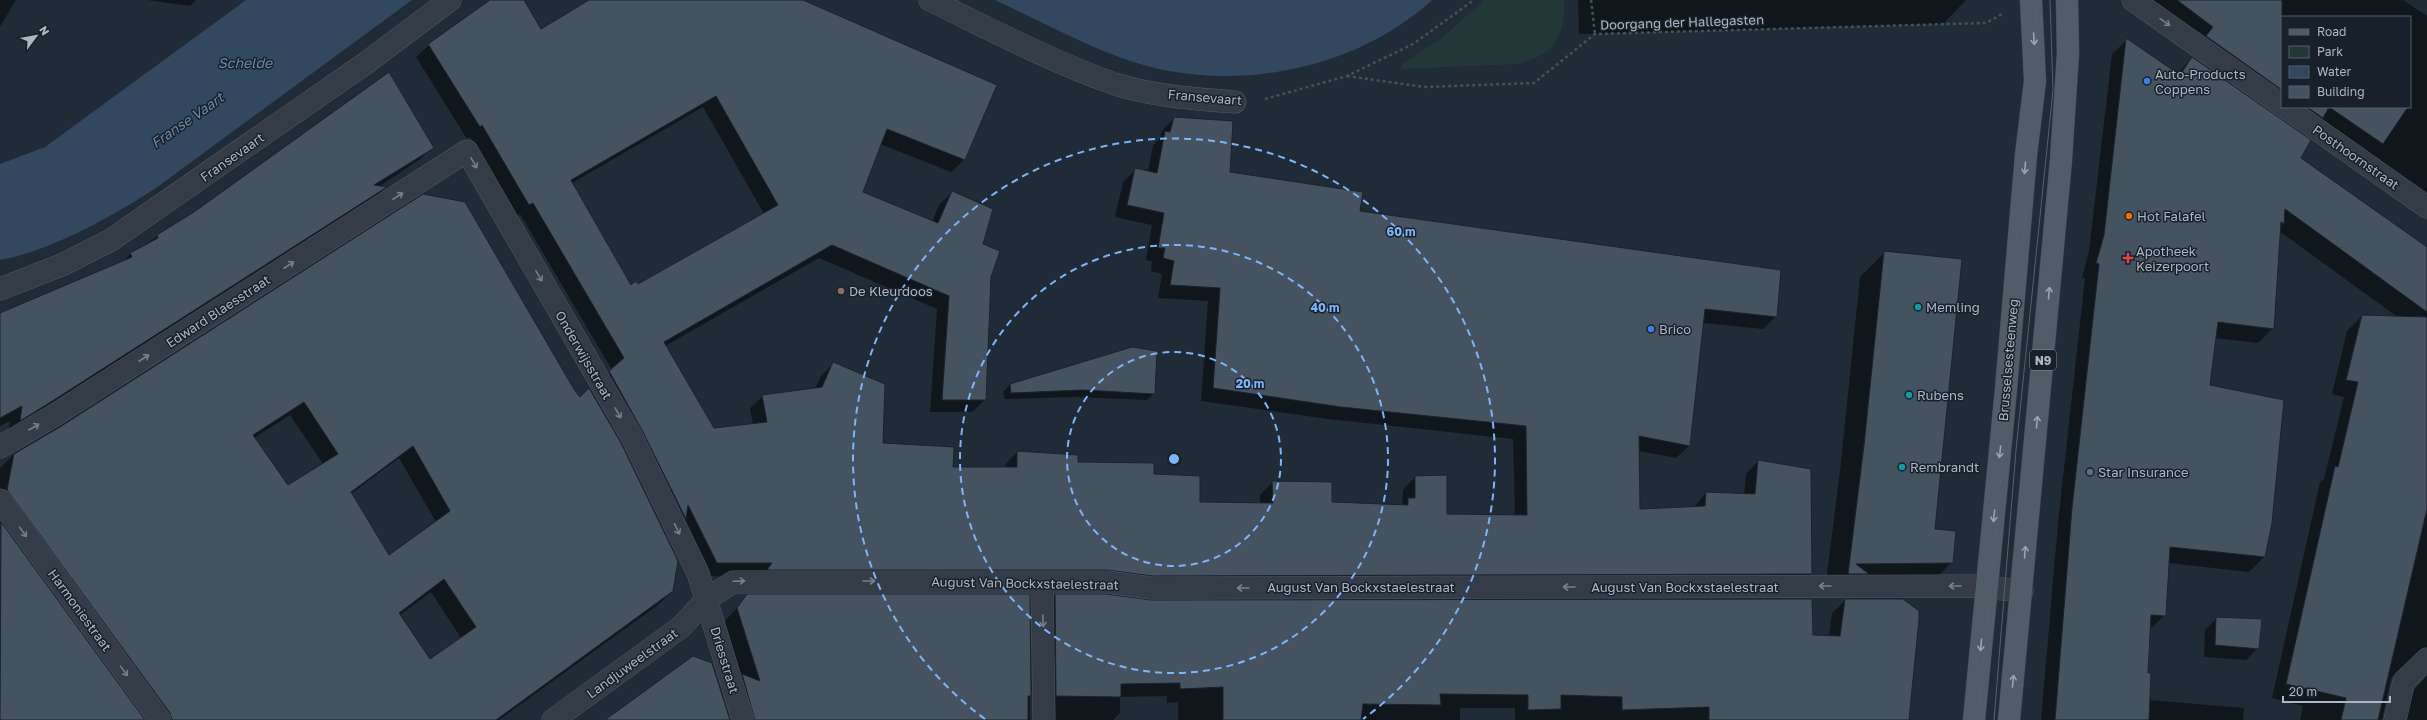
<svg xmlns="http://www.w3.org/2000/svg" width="2427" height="720" viewBox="0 0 2427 720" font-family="'Golos Text',sans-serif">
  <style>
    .green { fill: #223838 }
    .water { fill: #32485e }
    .shadow { fill: #0007; fill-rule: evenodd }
    .building { fill: #455260; stroke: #1a232d; fill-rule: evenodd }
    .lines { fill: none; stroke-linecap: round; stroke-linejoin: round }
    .street-casing { stroke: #505a65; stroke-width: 23 }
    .primary-casing { stroke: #3c4550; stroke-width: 23 }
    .path { stroke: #3f5455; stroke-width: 2.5; stroke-dasharray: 3 3; stroke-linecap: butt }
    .street { stroke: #333c47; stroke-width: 22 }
    .primary { stroke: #505c67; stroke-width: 22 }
    .tram { stroke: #54616e; stroke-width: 1 }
    .oneway { stroke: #76808c }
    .oneway2 { stroke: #9aa5b1 }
    .ring { fill: none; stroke: #7db5f8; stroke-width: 2; stroke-dasharray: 7 5 }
    .shop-dot { fill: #3f7fe0; stroke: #18212b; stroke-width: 1.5 }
    .food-dot { fill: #e8710a; stroke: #18212b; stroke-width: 1.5 }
    .health-dot { fill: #e0444e; stroke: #18212b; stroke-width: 1.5 }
    .education-dot { fill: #8d6e63; stroke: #18212b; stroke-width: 1.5 }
    .culture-dot { fill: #0f9aa8; stroke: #18212b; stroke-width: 1.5 }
    .service-dot { fill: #5c6f8a; stroke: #18212b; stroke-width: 1.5 }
    .labels { text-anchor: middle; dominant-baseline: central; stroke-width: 3; stroke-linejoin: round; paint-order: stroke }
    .shield { fill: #18212b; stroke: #808a96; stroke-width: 1 }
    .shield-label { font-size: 12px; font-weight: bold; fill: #adb7c4 }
    .street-label { font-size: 13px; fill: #adb7c4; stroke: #18212b }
    .poi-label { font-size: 13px; fill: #adb7c4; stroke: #18212b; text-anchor: start }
    .water-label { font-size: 14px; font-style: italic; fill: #6d8aa9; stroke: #18212b }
    .centre { fill: #7db5f8; stroke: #18212b; stroke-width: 2 }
    .ring-label { font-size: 12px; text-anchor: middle; font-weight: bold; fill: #7db5f8; stroke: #18212b; stroke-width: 3; stroke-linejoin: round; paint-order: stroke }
  </style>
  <rect width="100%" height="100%" fill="#1f2b36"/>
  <path class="green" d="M1484,0H1564C1566,36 1554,55 1518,64L1402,69V64L1443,37Z"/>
  <path class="water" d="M246,0H412L156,188C113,216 51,251 0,260V164L45,147Z
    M995,0H1432C1352,74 1220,96 1119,57C1077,41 1036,19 995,0Z"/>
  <path class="shadow" d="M0,0H16L0,27Z
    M147,0H196L190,6Z
    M494,0H523L541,30L591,0H801L964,160L951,172L880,144L861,192L932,222L939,205L952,192L982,244L990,277L985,400L972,412H930L937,309L819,258L665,346L714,429L753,425L750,408L763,396L815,389L821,376L833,364L882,444L952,468H1005V465L1017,452L1153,475L1199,503L1260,504V495L1273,482L1331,503L1402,506L1403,490L1415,477L1446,515L1515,516L1513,439L1328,419L1201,401L1208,301L1158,298L1162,274L1151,271L1152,261L1146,260L1152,225L1115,217L1123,182L1136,169L1148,172L1153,145L1160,138L1162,131L1174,118L1229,173L1359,212L1776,316L1763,329L1703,323L1689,446L1676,458L1638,451L1639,510L1694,507L1706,493L1744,495L1746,474L1758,461L1811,573L1798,586L704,576L597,385L612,370L520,214L516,217L470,137L467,139L416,57L429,45ZM703,107L764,214L638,286H631L572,183Z
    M1578,0H1966L1943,24L1579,34Z
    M2138,0H2403L2427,16V203L2315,124L2306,133L2274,112L2191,53L2198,43ZM2282,17H2410V107H2282Z
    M2127,40L2177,74L2192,58L2300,158L2427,248V720H2396L2401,704L2424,679L2422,665L2409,661L2391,678L2382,720H2300L2303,706L2272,698L2320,482L2324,479L2344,397L2332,394L2347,331L2362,316L2399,318L2279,231L2273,328L2258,343L2215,338L2209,386L2264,557L2249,572L2168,563L2165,615L2149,630L2147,674L2149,700L2244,708L2243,720H2041L2058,523L2085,278H2082L2089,251L2112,54Z
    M432,148L419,160L378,187L385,188L373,200L8,433L10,421L0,426V314L122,262L130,254L194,213Z
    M423,195L672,591L658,605L499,720H152L0,512V468L14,454L60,427ZM290,415L323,464L288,486L254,438ZM399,458L436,522L388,557L351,494ZM431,592L461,638L430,660L399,616Z
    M1885,252L1933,529L1952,562L1927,587L1853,588L1843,598H1824L1840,471L1860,277Z
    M1010,385L1154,393L1147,400L1075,397L1005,399L1003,392Z
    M1,524L143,720H0Z
    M748,596H1029L1030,720H739L724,622Z
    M1055,596L1829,637L1832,613L1846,600L1908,720H1515V708H1460V720H1178V702L1167,703V696L1120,697V713L1113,720H1043L1041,609Z
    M2217,618L2258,648L2246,660L2204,657L2205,630Z"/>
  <path class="building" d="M490,0H524L541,29L589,0H803L997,85L965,160L887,129L863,192L938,223L952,191L993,209L983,244L1000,251L991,277L986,400H942L949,296L832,245L664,342L714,428L767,422L762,395L822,387L833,362L885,384L883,443L954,447L953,467H1017V451L1078,455V462L1154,463V474L1200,476V502L1273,503L1272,481L1332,482V502L1408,505V498H1415V476L1447,475V514L1527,515L1526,426L1341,407L1213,388L1220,288L1170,285L1174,261L1163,258L1165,248H1158L1164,213L1127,205L1135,168L1157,173L1165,131L1170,132L1174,117L1233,121L1230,172L1363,192L1360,211L1781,270L1777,317L1705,309L1690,446L1639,436L1640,509L1705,506L1706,492L1755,494L1758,460L1811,469L1812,574L1152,576L1107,570H767L772,563H717L688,505L686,519L643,432L609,371L624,358L533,203L529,205L482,125L480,127L428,44ZM716,96L778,205L638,284L636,281L631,285L571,180Z
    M2177,0H2282V90L2206,36L2213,27Z
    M2126,38L2180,75L2192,57L2311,140L2301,158L2427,247V312L2285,209L2284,224L2281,222L2274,329L2218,322L2210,385L2284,400L2272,523L2265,557L2170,547L2166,616L2151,615L2148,673H2151L2149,720H2055L2072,508L2099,264L2096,263L2104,235Z
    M389,72L434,148L374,185L387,187L46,405L20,421L22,406L0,418V313L132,257L130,253L158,238L157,235L194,212Z
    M2307,107H2329L2323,118Z
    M2329,107H2408L2383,144Z
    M423,194L465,202L575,391L580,397L589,388L621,443L678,561L673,591L496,720H172L170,713L7,490L14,454L60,427ZM304,402L338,454L288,485L253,435ZM413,446L450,511L389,555L351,492ZM444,579L476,627L430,659L399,613Z
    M1884,251L1962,259L1935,529L1956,531L1953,563L1856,564L1869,574H1848L1864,445Z
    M2362,315L2427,317V509L2378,720H2341L2346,698L2286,684L2335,466L2338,467L2358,382L2346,380Z
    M1132,347L1157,351L1155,394L1083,390L1011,393L1010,384Z
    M1,522L145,720H0Z
    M747,594H1030L1031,696H1028V720H755L742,674L760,681L737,608Z
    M1055,594H1106L1151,600L1812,599L1813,635L1840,636L1845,599H1903L1919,611V619L1909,720H1709V707L1622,710V697L1561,695V709L1528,710V695L1440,694L1441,705L1363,704L1361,720H1223V687L1180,689V683L1121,684V697L1056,696Z
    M2216,617L2262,619L2259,649L2215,645Z
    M693,656L712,663L730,720H605Z"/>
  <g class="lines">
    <g class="street-casing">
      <path id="street" d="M930,0C990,29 1052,62 1115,84C1153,96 1195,99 1235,102
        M2133,0L2282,105
        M2285,107L2427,207
        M0,289L64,264L111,240L366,63L450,0
        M0,447L53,416L467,151L632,437L698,573L743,720
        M0,500L160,720
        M1042,582L1044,720
        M553,720L681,627L706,600L733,582H1107L1151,588L1973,586L2022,591
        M2395,720L2404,681L2427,659"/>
    </g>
    <g class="primary-casing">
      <path id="primary" d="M1974,720L2006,389L2026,155L2035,81L2031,0
        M2009,720L2061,160L2068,53L2067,0"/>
    </g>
    <path class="path" d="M1591,0L1595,34
      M1347,76L1424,87L1534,83L1595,34L1986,23L2002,14
      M382,88L419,146
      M1265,99L1347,76L1413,44L1474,0
      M156,244L187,294"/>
    <use href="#street" class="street"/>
    <use href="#primary" class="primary"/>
    <path class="tram" d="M1978,720L2038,82L2035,0
      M1994,720L2016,450L2053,90L2050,0"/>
  </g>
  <defs><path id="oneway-shaft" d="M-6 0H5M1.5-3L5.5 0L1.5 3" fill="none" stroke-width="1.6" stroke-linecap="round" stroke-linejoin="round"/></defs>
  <g class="oneway">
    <use href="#oneway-shaft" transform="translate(2165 22) rotate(35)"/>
    <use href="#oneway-shaft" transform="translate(474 163) rotate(60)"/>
    <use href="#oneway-shaft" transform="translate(398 196) rotate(-33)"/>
    <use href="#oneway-shaft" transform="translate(289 265) rotate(-33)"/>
    <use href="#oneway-shaft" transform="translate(539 276) rotate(60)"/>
    <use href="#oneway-shaft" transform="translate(144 358) rotate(-33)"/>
    <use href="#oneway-shaft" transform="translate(618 413) rotate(60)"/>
    <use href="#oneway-shaft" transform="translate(34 427) rotate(-30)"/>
    <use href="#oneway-shaft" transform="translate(677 529) rotate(64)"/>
    <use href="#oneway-shaft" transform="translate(23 532) rotate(54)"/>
    <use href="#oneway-shaft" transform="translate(739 581) rotate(-2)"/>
    <use href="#oneway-shaft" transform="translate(869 581)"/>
    <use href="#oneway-shaft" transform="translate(1825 586) rotate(180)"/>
    <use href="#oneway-shaft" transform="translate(1955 586) rotate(180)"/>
    <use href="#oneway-shaft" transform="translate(1569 587) rotate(180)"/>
    <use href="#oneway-shaft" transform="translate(1243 588) rotate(180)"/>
    <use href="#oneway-shaft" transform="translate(1043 621) rotate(89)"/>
    <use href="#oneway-shaft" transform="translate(124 671) rotate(54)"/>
  </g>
  <g class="oneway2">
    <use href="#oneway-shaft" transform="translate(2034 39) rotate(86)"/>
    <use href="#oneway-shaft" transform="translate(2025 168) rotate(95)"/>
    <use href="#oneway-shaft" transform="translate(2049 293) rotate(-85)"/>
    <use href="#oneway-shaft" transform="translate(2037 422) rotate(-85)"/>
    <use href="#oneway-shaft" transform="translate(2000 452) rotate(96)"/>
    <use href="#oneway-shaft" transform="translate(1994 516) rotate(96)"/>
    <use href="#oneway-shaft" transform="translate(2025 552) rotate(-85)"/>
    <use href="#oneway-shaft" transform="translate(1981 645) rotate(95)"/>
    <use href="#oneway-shaft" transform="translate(2013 681) rotate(-84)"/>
  </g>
  <g class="ring">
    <circle cx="1174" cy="459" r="107"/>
    <circle cx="1174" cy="459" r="214"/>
    <path d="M985 719A321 321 0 1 1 1363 719"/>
  </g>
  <g class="shop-dot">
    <circle cx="2147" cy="81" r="4"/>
    <circle cx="1651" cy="329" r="4"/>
  </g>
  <circle class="food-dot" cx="2129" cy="216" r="4"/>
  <path class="health-dot" d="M2126 252h4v4h4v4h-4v4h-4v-4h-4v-4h4z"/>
  <circle class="education-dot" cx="841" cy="291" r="4"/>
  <g class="culture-dot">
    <circle cx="1918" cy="307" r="4"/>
    <circle cx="1909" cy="395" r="4"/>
    <circle cx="1902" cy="467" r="4"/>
  </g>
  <circle class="service-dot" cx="2090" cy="472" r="4"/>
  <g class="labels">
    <rect class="shield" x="2030" y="350" width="26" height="20" rx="3"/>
    <g class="shield-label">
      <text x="2043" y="360">N9</text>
    </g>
    <g class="street-label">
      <text transform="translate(1682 22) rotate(-2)">Doorgang der Hallegasten</text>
      <text transform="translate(1205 97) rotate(5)">Fransevaart</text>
      <text transform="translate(232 157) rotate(-35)">Fransevaart</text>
      <text transform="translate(2356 157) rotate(35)">Posthoornstraat</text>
      <text transform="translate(218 311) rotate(-33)">Edward Blaesstraat</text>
      <text transform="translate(584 355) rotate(60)">Onderwijsstraat</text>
      <text transform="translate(2008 360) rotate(-85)">Brusselsesteenweg</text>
      <text transform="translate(1025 583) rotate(1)">August Van Bockxstaelestraat</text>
      <text x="1361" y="587">August Van Bockxstaelestraat</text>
      <text x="1685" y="587">August Van Bockxstaelestraat</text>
      <text transform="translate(80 610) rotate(54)">Harmoniestraat</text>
      <text transform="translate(725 660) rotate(73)">Driesstraat</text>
      <text transform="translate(632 663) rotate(-36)">Landjuweelstraat</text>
    </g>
    <g class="poi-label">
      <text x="2155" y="74">Auto-Products<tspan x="2155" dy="15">Coppens</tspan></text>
      <text x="2137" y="216">Hot Falafel</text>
      <text x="2136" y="251">Apotheek<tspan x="2136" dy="15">Keizerpoort</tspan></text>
      <text x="849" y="291">De Kleurdoos</text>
      <text x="1926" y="307">Memling</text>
      <text x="1659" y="329">Brico</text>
      <text x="1917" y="395">Rubens</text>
      <text x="1910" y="467">Rembrandt</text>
      <text x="2098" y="472">Star Insurance</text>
    </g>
    <g class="water-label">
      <text x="245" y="62">Schelde</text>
      <text transform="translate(187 120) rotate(-35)">Franse Vaart</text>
    </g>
  </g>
  <circle cx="1174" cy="459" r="6" class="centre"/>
  <g class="ring-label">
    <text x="1401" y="236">60 m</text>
    <text x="1325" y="312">40 m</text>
    <text x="1250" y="388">20 m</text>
  </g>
  <rect x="2281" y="16" width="130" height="92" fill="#18212b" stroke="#545d68"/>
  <rect x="2289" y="29" width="20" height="6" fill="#505c67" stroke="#545d68"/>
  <text x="2317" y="36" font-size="12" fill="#adb7c4">Road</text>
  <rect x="2289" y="46" width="20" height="12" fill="#223838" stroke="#545d68"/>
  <text x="2317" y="56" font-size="12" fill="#adb7c4">Park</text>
  <rect x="2289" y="66" width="20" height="12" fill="#32485e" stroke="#545d68"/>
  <text x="2317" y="76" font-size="12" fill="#adb7c4">Water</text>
  <rect x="2289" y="86" width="20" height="12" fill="#455260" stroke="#545d68"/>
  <text x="2317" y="96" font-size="12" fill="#adb7c4">Building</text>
  <g transform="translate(36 36) rotate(58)" stroke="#18212b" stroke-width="3" paint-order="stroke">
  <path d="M0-3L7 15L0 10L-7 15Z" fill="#adb7c4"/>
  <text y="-6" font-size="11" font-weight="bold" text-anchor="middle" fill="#adb7c4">N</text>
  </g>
  <path d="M2283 696v6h107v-6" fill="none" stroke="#adb7c4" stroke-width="2"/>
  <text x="2289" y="696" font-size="12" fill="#adb7c4" stroke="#18212b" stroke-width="3" paint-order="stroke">20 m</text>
</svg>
